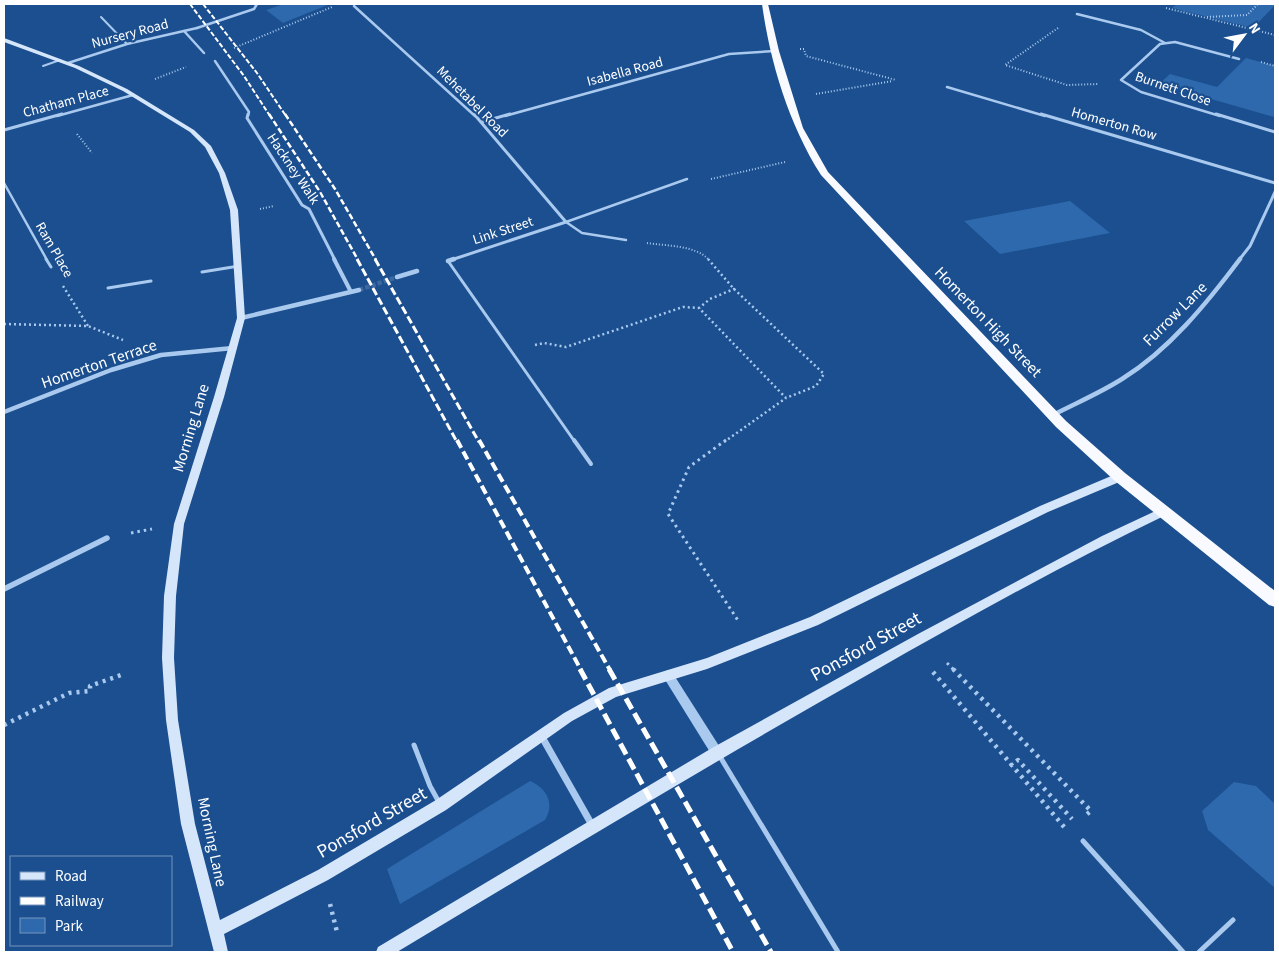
<svg xmlns="http://www.w3.org/2000/svg" width="1279" height="956" viewBox="0 0 1279 956" font-family="'Source Sans 3',sans-serif">
  <style>
    .green { fill: #2e69ad }
    .lines { fill: none; stroke-linecap: round; stroke-linejoin: round }
    .minor-tunnel { stroke: #3d69a0; stroke-width: 4.5; stroke-dasharray: 4.5 2; stroke-linecap: butt }
    .path-far3 { stroke: #a9c9ee; stroke-width: 2; stroke-dasharray: 1 2; stroke-linecap: butt }
    .path-far2 { stroke: #a9c9ee; stroke-width: 2.5; stroke-dasharray: 2 3; stroke-linecap: butt }
    .path-far1 { stroke: #a9c9ee; stroke-width: 3; stroke-dasharray: 2.5 4; stroke-linecap: butt }
    .path { stroke: #a9c9ee; stroke-width: 4.5; stroke-dasharray: 3 5; stroke-linecap: butt }
    .service-far4 { stroke: #a9c9ee; stroke-width: 2 }
    .service-far3 { stroke: #a9c9ee; stroke-width: 2.5 }
    .service-far2 { stroke: #a9c9ee; stroke-width: 3 }
    .service-far1 { stroke: #a9c9ee; stroke-width: 4 }
    .service { stroke: #a9c9ee; stroke-width: 5 }
    .pedestrian-far2 { stroke: #a9c9ee; stroke-width: 2.5 }
    .pedestrian-far1 { stroke: #a9c9ee; stroke-width: 3 }
    .pedestrian { stroke: #a9c9ee; stroke-width: 4 }
    .minor-far4 { stroke: #a9c9ee; stroke-width: 2.5 }
    .minor-far3 { stroke: #a9c9ee; stroke-width: 3 }
    .minor-far2 { stroke: #a9c9ee; stroke-width: 4.5 }
    .minor-far1 { stroke: #a9c9ee; stroke-width: 5.5 }
    .minor { stroke: #a9c9ee; stroke-width: 7 }
    .tertiary { fill: #a9c9ee; fill-rule: evenodd }
    .secondary { fill: #d6e6fa; fill-rule: evenodd }
    .trunk { fill: #f8faff; fill-rule: evenodd }
    .rail-far4 { stroke: #fff; stroke-width: 2; stroke-dasharray: 5 2; stroke-linecap: butt }
    .rail-far3 { stroke: #fff; stroke-width: 2.5; stroke-dasharray: 6 2.5; stroke-linecap: butt }
    .rail-far2 { stroke: #fff; stroke-width: 3; stroke-dasharray: 8 3; stroke-linecap: butt }
    .rail-far1 { stroke: #fff; stroke-width: 4; stroke-dasharray: 9 4; stroke-linecap: butt }
    .rail { stroke: #fff; stroke-width: 5; stroke-dasharray: 12 5; stroke-linecap: butt }
    .labels { text-anchor: middle; dominant-baseline: central; stroke-width: 4.5; stroke-linejoin: round; paint-order: stroke }
    .far-street-label { font-size: 14px; fill: #fff; stroke: #1b4f8f }
    .street-label { font-size: 16px; fill: #fff; stroke: #1b4f8f }
    .near-street-label { font-size: 19px; fill: #fff; stroke: #1b4f8f }
  </style>
  <rect width="100%" height="100%" fill="#1b4f8f"/>
  <path class="green" d="M284,4H330L283,23L266,10Z
    M1177,4H1275V5L1253,28L1172,8Z
    M1246,58L1275,66L1274,117L1159,84L1170,74L1217,87Z
    M1070,201L1110,233L1000,254L964,221Z
    M530,781C547,788 555,804 545,820L400,904L387,869Z
    M1234,782L1256,786L1275,804V888L1208,830L1202,811Z"/>
  <g class="lines">
    <path class="minor-tunnel" d="M359,290L397,277"/>
    <path class="path-far3" d="M1166,8L1275,35
      M1207,17L1247,15L1258,4
      M1058,28L1005,65L1067,85L1099,84
      M234,48L332,7
      M800,49H804L806,56L896,80
      M1261,62L1275,66
      M155,79L186,67
      M816,94L893,81
      M77,134L92,153
      M711,179L785,162
      M260,209L274,206
      M647,243C666,246 696,245 709,260"/>
    <path class="path-far2" d="M708,259L734,289
      M63,286L88,326
      M734,289L824,374L816,386L786,398L699,308L710,299Z
      M4,324L88,326L123,340
      M535,345L544,343L566,347L683,307L699,308
      M724,442L786,398"/>
    <path class="path-far1" d="M726,440L689,467L668,514L739,622
      M131,533L152,529
      M947,663L954,670"/>
    <path class="path" d="M953,669L1091,811L1083,817
      M933,672L1065,828
      M4,725L69,693L90,691V686L121,675
      M1010,766L1018,760L1072,819
      M330,904L337,932"/>
    <path class="service-far4" d="M101,17L127,44
      M43,66L60,60"/>
    <path class="service-far3" d="M4,183L47,260
      M566,222L687,179
      M566,222L582,233L626,240"/>
    <path class="service-far2" d="M46,259L51,267
      M448,261L575,442
      M202,272L239,266
      M108,288L151,281"/>
    <path class="service-far1" d="M574,440L591,464"/>
    <path class="service" d="M414,745L430,786L440,804
      M719,755L838,952
      M1083,841L1183,952
      M1199,952L1233,920"/>
    <path class="pedestrian-far2" d="M197,28L254,9L257,4
      M184,31L204,53
      M215,61L249,112L248,116"/>
    <path class="pedestrian-far1" d="M248,114L247,118L302,205L309,209L335,260"/>
    <path class="pedestrian" d="M334,259L351,292"/>
    <path class="minor-far4" d="M354,6L475,116
      M1077,14L1141,30L1165,43
      M68,63L127,44L197,28
      M947,87L1045,116
      M57,116L133,95
      M505,116L729,54L775,51
      M1220,116L1141,92L1121,80L1160,44L1175,42L1239,59"/>
    <path class="minor-far3" d="M1041,114L1275,183
      M1216,114L1275,132
      M482,122L510,114
      M4,130L62,114
      M451,260L566,222L474,114
      M1239,260L1250,246L1275,192"/>
    <path class="minor-far2" d="M448,261L454,259
      M397,277L417,271
      M241,318L359,290
      M4,412L111,370L161,355L233,348
      M1053,415C1076,403 1100,393 1122,379C1169,350 1207,303 1240,259"/>
    <path class="minor-far1" d="M4,589L107,538"/>
    <path class="minor" d="M542,737L592,825"/>
    <path class="tertiary" d="M668,670L672,672L721,749L723,753L721,757L717,759L713,757L664,678L663,675L664,672Z"/>
    <path class="secondary" d="M4,38L79,66L127,89L194,130L211,146L225,173L238,210L245,318L224,397L184,524L176,596L174,658L178,720L195,824L220,920L318,870L436,800L564,713L609,688L707,658L810,617L1040,506L1116,474H1124L1125,477L1124,480L1048,512L818,625L707,669L616,697L572,721L446,810L328,880L224,934L228,952H214L181,824L166,720L162,658L164,596L174,524L214,397L237,318L230,210L219,173L205,147L190,132L123,91L75,68L4,42Z
      M1164,507L1168,508L1169,511L1168,514C1066,563 967,618 869,674C710,764 554,858 397,952H376L378,947L712,748L918,634L1102,536Z"/>
    <path class="trunk" d="M762,4H768L779,51L803,128L828,172L1066,421L1125,473L1275,591V607L1269,605L1115,481L1056,427L821,175C789,125 770,62 762,4Z"/>
    <path class="rail-far4" d="M190,4L244,76L270,116
      M203,4L257,73L286,116"/>
    <path class="rail-far3" d="M269,114L320,192L358,260
      M285,114L335,189L376,260"/>
    <path class="rail-far2" d="M357,259L457,442
      M375,259L479,442"/>
    <path class="rail-far1" d="M457,440L581,670
      M479,440L610,670"/>
    <path class="rail" d="M580,669L733,952
      M609,669L771,952"/>
  </g>
  <g class="labels">
    <g class="far-street-label">
      <text transform="translate(130 34) rotate(-15)">Nursery Road</text>
      <text transform="translate(625 72) rotate(-15)">Isabella Road</text>
      <text transform="translate(1173 89) rotate(19)">Burnett Close</text>
      <text transform="translate(66 102) rotate(-15)">Chatham Place</text>
      <text transform="translate(472 102) rotate(45)">Mehetabel Road</text>
      <text transform="translate(1114 124) rotate(16)">Homerton Row</text>
      <text transform="translate(293 169) rotate(56)">Hackney Walk</text>
      <text transform="translate(503 231) rotate(-18)">Link Street</text>
      <text transform="translate(54 250) rotate(60)">Ram Place</text>
    </g>
    <g class="street-label">
      <text transform="translate(1175 314) rotate(-45)">Furrow Lane</text>
      <text transform="translate(988 322) rotate(46)">Homerton High Street</text>
      <text transform="translate(99 364) rotate(-19)">Homerton Terrace</text>
      <text transform="translate(191 428) rotate(-73)">Morning Lane</text>
      <text transform="translate(212 842) rotate(78)">Morning Lane</text>
    </g>
    <g class="near-street-label">
      <text transform="translate(866 647) rotate(-29)">Ponsford Street</text>
      <text transform="translate(372 823) rotate(-30)">Ponsford Street</text>
    </g>
  </g>
  <rect width="1279" height="956" fill="none" stroke="#ffffff" stroke-width="10"/>
  <rect x="10" y="856" width="162" height="90" fill="#1b4f8f" stroke="#7695bc"/>
  <rect x="20" y="872" width="25" height="8" fill="#d6e6fa" stroke="#7695bc"/>
  <text x="55" y="881" font-size="15" fill="#ffffff">Road</text>
  <rect x="20" y="897" width="25" height="8" fill="#ffffff" stroke="#7695bc"/>
  <text x="55" y="906" font-size="15" fill="#ffffff">Railway</text>
  <rect x="20" y="918" width="25" height="15" fill="#2e69ad" stroke="#7695bc"/>
  <text x="55" y="931" font-size="15" fill="#ffffff">Park</text>
  <g transform="translate(1244 35) rotate(58)" stroke="#1b4f8f" stroke-width="4" paint-order="stroke">
  <path d="M0-4L9 19L0 12L-9 19Z" fill="#ffffff"/>
  <text y="-8" font-size="14" font-weight="bold" text-anchor="middle" fill="#ffffff">N</text>
  </g>
</svg>
